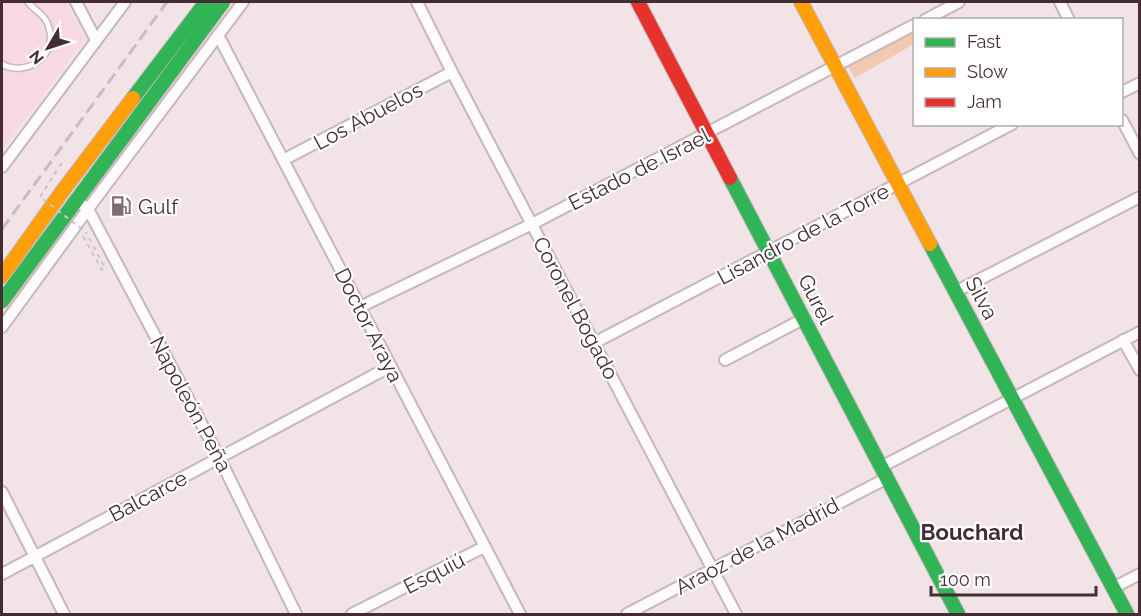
<svg xmlns="http://www.w3.org/2000/svg" width="1141" height="616" viewBox="0 0 1141 616" font-family="Raleway,sans-serif">
  <style>
    .built { fill: #f8d9e1 }
    .green { fill: #f1cab2 }
    .lines { fill: none; stroke-linecap: round; stroke-linejoin: round }
    .lane-casing { stroke: #c8b6bb; stroke-width: 8 }
    .street-casing { stroke: #c8b6bb; stroke-width: 14 }
    .fast-casing { stroke: #c8b6bb; stroke-width: 16 }
    .slow-casing { stroke: #c8b6bb; stroke-width: 16 }
    .jam-casing { stroke: #c8b6bb; stroke-width: 16 }
    .path { stroke: #cec5c7; stroke-width: 2; stroke-dasharray: 4.5 4.5; stroke-linecap: butt }
    .lane { stroke: #fdfbfb; stroke-width: 5 }
    .street { stroke: #fdfbfb; stroke-width: 10 }
    .fast { stroke: #30b455; stroke-width: 14 }
    .slow { stroke: #ff9f0a; stroke-width: 14 }
    .jam { stroke: #e5322d; stroke-width: 14 }
    .rail { stroke: #c5bfc1; stroke-width: 3; stroke-dasharray: 12 6; stroke-linecap: butt }
    .path-bridge { stroke: #cec5c7; stroke-width: 2; stroke-dasharray: 4.5 4.5; stroke-linecap: butt }
    .labels { text-anchor: middle; dominant-baseline: central; stroke-width: 4.5; stroke-linejoin: round; paint-order: stroke }
    .street-label { font-size: 21px; fill: #452c33; stroke: #fff }
    .poi-label { font-size: 21px; fill: #452c33; stroke: #fff; text-anchor: start }
    .neighbourhood-label { font-size: 22px; font-weight: bold; fill: #452c33; stroke: #fff }
  </style>
  <rect width="100%" height="100%" fill="#f2e3e7"/>
  <path class="built" d="M2,2H66L85,39L2,149Z"/>
  <path class="green" d="M914,29V44L855,78L847,65Z"/>
  <g class="lines">
    <g class="lane-casing">
      <path id="lane" d="M2,64C24,77 55,58 50,32C47,14 36,13 28,2"/>
    </g>
    <g class="street-casing">
      <path id="street" d="M76,2L96,40
        M417,2L452,72L736,614
        M1060,2L1069,20
        M925,20L959,2
        M218,35L520,614
        M1122,92L1140,83
        M1122,120L1140,154
        M283,160L452,72
        M2,167L125,2
        M76,200L88,209L219,457L296,614
        M955,292L1140,197
        M360,307L532,224L914,25
        M2,327L88,209L243,2
        M1123,340L1140,370
        M594,343L1012,124
        M725,360L803,319
        M881,467L1140,332
        M2,492L64,614
        M2,574L391,366
        M1113,588L1140,574
        M352,614L484,547
        M627,614L887,478"/>
    </g>
    <g class="fast-casing">
      <path id="fast" d="M133,98L206,2
        M730,178L958,614
        M930,244L1127,614
        M2,301L223,2"/>
    </g>
    <g class="slow-casing">
      <path id="slow" d="M801,2L930,244
        M2,276L64,189L133,98"/>
    </g>
    <g class="jam-casing">
      <path id="jam" d="M638,2L730,178"/>
    </g>
    <path class="path" d="M40,197L62,162L65,164
      M83,236L102,270L105,268L86,232"/>
    <use href="#lane" class="lane"/>
    <use href="#street" class="street"/>
    <use href="#fast" class="fast"/>
    <use href="#slow" class="slow"/>
    <use href="#jam" class="jam"/>
    <path class="rail" d="M2,229L167,2"/>
    <path class="path-bridge" d="M43,199L86,232"/>
  </g>
  <defs>
    <g id="fuel-bare" transform="scale(1.62)"><path d="M-5.5-6h7V0h2V4h1.3V-2.5L3-4.5l.8-.8L6-3V5H2.5V1h-1V6h-7ZM-4.2-4.7v3.2H.2V-4.7Z" fill="#826c72" stroke="#fff" stroke-width="2.5" paint-order="stroke"/></g>
  </defs>
  <g fill-rule="evenodd">
    <use href="#fuel-bare" x="121" y="206"/>
  </g>
  <g class="labels">
    <g class="street-label">
      <text transform="translate(368 116) rotate(-28)">Los Abuelos</text>
      <text transform="translate(639 169) rotate(-27)">Estado de Israel</text>
      <text transform="translate(803 234) rotate(-28)">Lisandro de la Torre</text>
      <text transform="translate(982 298) rotate(62)">Silva</text>
      <text transform="translate(816 299) rotate(63)">Gurel</text>
      <text transform="translate(576 308) rotate(62)">Coronel Bogado</text>
      <text transform="translate(369 325) rotate(63)">Doctor Araya</text>
      <text transform="translate(191 404) rotate(62)">Napoleón Peña</text>
      <text transform="translate(148 496) rotate(-28)">Balcarce</text>
      <text transform="translate(757 546) rotate(-28)">Araoz de la Madrid</text>
      <text transform="translate(434 573) rotate(-27)">Esquiú</text>
    </g>
    <g class="poi-label">
      <text x="138" y="206">Gulf</text>
    </g>
    <g class="neighbourhood-label">
      <text x="972" y="532">Bouchard</text>
    </g>
  </g>
  <rect width="1141" height="616" fill="none" stroke="#452c33" stroke-width="6"/>
  <rect x="913" y="18" width="210" height="108" fill="#ffffff" stroke="#b5abad" stroke-width="1.5"/>
  <rect x="925" y="38" width="30" height="9" fill="#30b455" stroke="#b5abad" stroke-width="1.5"/>
  <text x="967" y="48" font-size="18" fill="#452c33">Fast</text>
  <rect x="925" y="68" width="30" height="9" fill="#ff9f0a" stroke="#b5abad" stroke-width="1.5"/>
  <text x="967" y="78" font-size="18" fill="#452c33">Slow</text>
  <rect x="925" y="98" width="30" height="9" fill="#e5322d" stroke="#b5abad" stroke-width="1.5"/>
  <text x="967" y="108" font-size="18" fill="#452c33">Jam</text>
  <g transform="translate(48 48) rotate(231)" stroke="#ffffff" stroke-width="4.5" paint-order="stroke">
  <path d="M0-4.5L10 22L0 15L-10 22Z" fill="#452c33"/>
  <text y="-9" font-size="16" font-weight="bold" text-anchor="middle" fill="#452c33">N</text>
  </g>
  <path d="M931 586v9h165v-9" fill="none" stroke="#452c33" stroke-width="3"/>
  <text x="940" y="586" font-size="18" fill="#452c33" stroke="#ffffff" stroke-width="4.5" paint-order="stroke">100 m</text>
</svg>
